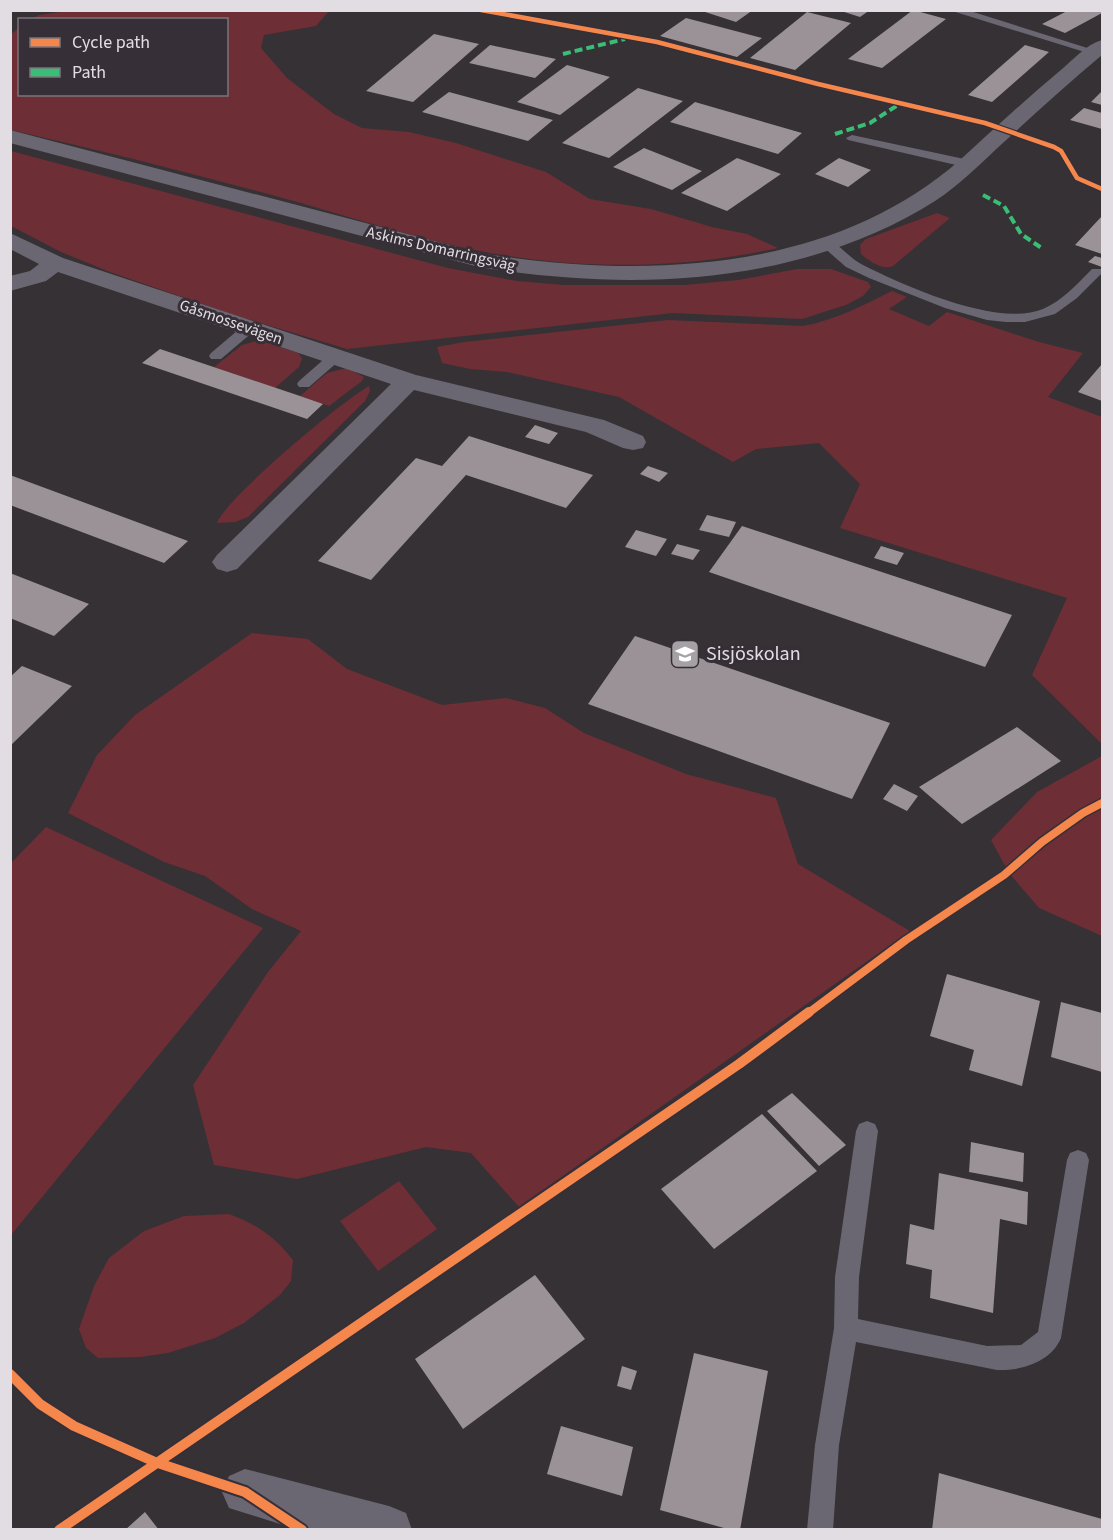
<svg xmlns="http://www.w3.org/2000/svg" width="1113" height="1540" viewBox="0 0 1113 1540" font-family="'Source Sans 3',sans-serif">
  <style>
    .green { fill: #6e2e36 }
    .building { fill: #9b9297 }
    .lines { fill: none; stroke-linecap: round; stroke-linejoin: round }
    .service { fill: #6a6772; fill-rule: evenodd }
    .minor { fill: #6a6772; fill-rule: evenodd }
    .quiet { stroke: #3abd76; stroke-width: 4; stroke-dasharray: 8 4; stroke-linecap: butt }
    .cycleway-far2-casing { stroke: #362f37; stroke-width: 7 }
    .cycleway-far1-casing { stroke: #362f37; stroke-width: 11 }
    .cycleway-casing { stroke: #362f37; stroke-width: 14 }
    .cycleway-far2 { stroke: #f5874c; stroke-width: 4.5 }
    .cycleway-far1 { stroke: #f5874c; stroke-width: 8 }
    .cycleway { stroke: #f5874c; stroke-width: 10 }
    .labels { text-anchor: middle; dominant-baseline: central; stroke-width: 6; stroke-linejoin: round; paint-order: stroke }
    .far-street-label { font-size: 16px; fill: #e1dde2; stroke: #362f37 }
    .poi-label { font-size: 20px; fill: #e1dde2; stroke: #362f37; text-anchor: start }
  </style>
  <rect width="100%" height="100%" fill="#353135"/>
  <path class="green" d="M74,10L329,11L316,26L264,35L261,48L287,78L334,114L362,128L409,132L456,143L546,172L590,199L651,209L712,227L747,234L778,248C682,269 587,270 490,253C419,240 349,216 279,197C190,173 100,150 11,130V34L19,28L20,94H226V20L32,19L39,15Z
    M11,151L448,268L517,281L564,285H685L738,280L797,269H831L868,282L871,287L863,296L846,305L802,319L673,313L347,349L234,315L110,272L61,252L11,226Z
    M937,213L950,218L893,266C883,271 869,261 861,254L860,245L866,239Z
    M892,291L907,297L889,309L929,326L947,312L1039,342L1083,353L1048,397L1102,417V744L1032,675L1067,598L840,528L860,484L819,443L756,449L733,462L619,397L507,372L470,369L442,363L437,347L464,342L668,320L803,326C835,320 862,306 892,291Z
    M260,340L298,353L302,358L299,367L275,388L214,367L242,345Z
    M347,368L364,377L362,381L329,406L300,396L327,373Z
    M369,386L370,391L365,401L248,517L235,522L217,523C226,498 342,401 369,386Z
    M252,633L308,639L347,669L442,705L506,698L545,708L584,733L686,774L776,798L798,864L910,931L519,1207L471,1153L426,1147L297,1179L214,1165L193,1085L268,972L301,931L252,909L205,876L164,862L68,813L97,755L135,715Z
    M1102,756V936L1039,908L1009,873L991,840L1037,792Z
    M46,827L263,928L11,1235V863Z
    M399,1181L437,1229L378,1271L340,1221Z
    M229,1214C258,1225 274,1236 293,1260L291,1281L280,1295L244,1323L215,1338L168,1353L140,1357L98,1358L86,1348L79,1329L94,1286L109,1258L144,1231L184,1216Z"/>
  <path class="building" d="M699,10H753L736,22Z
    M838,10H870L860,17Z
    M913,10L946,19L882,68L848,59Z
    M1069,10H1102V13L1065,33L1042,24Z
    M807,12L851,23L795,70L750,58Z
    M686,18L762,38L737,57L660,36Z
    M434,34L479,44L413,102L366,91Z
    M490,45L556,59L535,78L469,63Z
    M1025,45L1049,52L992,102L968,95Z
    M567,65L610,77L560,115L517,102Z
    M638,88L683,101L609,158L562,143Z
    M1102,91V105L1091,102Z
    M449,92L553,120L528,141L422,112Z
    M695,102L802,133L778,154L670,122Z
    M1084,108L1102,113V129L1070,120Z
    M644,148L702,171L672,190L613,167Z
    M737,158L781,174L727,211L681,193Z
    M839,158L871,170L848,187L815,174Z
    M1102,216V254L1075,245Z
    M1095,256L1102,258V267L1088,262Z
    M160,349L300,396L323,404L307,419L142,363Z
    M1102,364V401L1078,392Z
    M535,425L558,433L549,444L525,437Z
    M469,436L593,475L566,508L466,475L371,580L318,561L416,458L442,466Z
    M648,466L668,473L659,482L640,474Z
    M10,475L188,541L164,563L10,505Z
    M707,515L736,522L729,537L699,530Z
    M742,526L1012,615L985,667L709,572Z
    M636,530L667,539L656,556L625,547Z
    M677,544L700,550L693,560L671,554Z
    M881,546L904,553L897,565L874,558Z
    M10,573L89,604L54,636L10,618Z
    M635,636L890,723L852,799L588,704Z
    M22,666L72,686L10,746V677Z
    M1017,727L1061,761L962,824L919,787Z
    M894,784L918,796L907,811L883,799Z
    M947,974L1040,1001L1022,1086L969,1070L974,1050L930,1036Z
    M1061,1002L1102,1013V1072L1051,1057Z
    M792,1093L846,1145L819,1166L767,1111Z
    M762,1114L817,1171L714,1249L661,1189Z
    M971,1142L1024,1153L1023,1182L969,1172Z
    M939,1173L1028,1192L1027,1225L1000,1219L993,1313L930,1298L932,1270L906,1264L910,1224L934,1230Z
    M535,1275L585,1339L463,1429L415,1359Z
    M694,1353L768,1371L740,1530H731L660,1510Z
    M622,1366L637,1371L631,1390L617,1386Z
    M561,1426L633,1447L622,1496L547,1474Z
    M939,1473L1102,1519V1530H932Z
    M145,1512L159,1530H125Z"/>
  <g class="lines">
    <path class="service" d="M949,10H967L1100,52L1095,55L1091,54Z
      M852,135L969,160L975,164L969,168L848,140L846,138Z
      M826,239C839,243 850,259 863,265C905,286 998,328 1043,309C1062,301 1077,284 1092,269H1102V273L1077,298L1055,314L1025,322H1006L987,320L945,308L869,278L846,267L822,246L820,243Z
      M249,324L256,328L254,331L221,359H211L209,356L211,353L244,325Z
      M335,353L340,354L342,357L340,360L309,387H299L297,384L299,381L330,354Z
      M867,1121L875,1124L878,1131L859,1277L858,1319L987,1346L1021,1345L1038,1332L1067,1160L1070,1153L1078,1150L1086,1153L1089,1160L1061,1338C1051,1362 1021,1371 997,1370L856,1342L839,1445L833,1530H807L815,1445L834,1328L835,1277L856,1131L859,1124Z"/>
    <path class="minor" d="M1102,40V55C1068,83 1036,113 1004,142C982,162 960,185 935,201C800,286 632,292 479,267L10,143V130L480,253C642,279 830,274 960,160C994,129 1027,98 1062,69C1074,59 1087,44 1102,40Z
      M10,233L63,258L416,375L604,420L643,436L646,442L643,448L633,450L623,448L586,432L414,390L237,569L227,572L217,569L212,562L217,555L391,384L58,272L46,281L10,291V276L30,271L39,264L10,249Z
      M245,1469L389,1506L406,1513L412,1530H299L229,1508L222,1492L229,1476Z"/>
    <path class="quiet" d="M563,54L625,39
      M835,134L870,123L901,103
      M983,195L1004,206L1021,234L1043,249"/>
    <g class="cycleway-far2-casing">
      <path id="cycleway-far2" d="M481,10L657,42L818,84L985,123L1054,147L1061,151L1077,178L1102,189"/>
    </g>
    <g class="cycleway-far1-casing">
      <path id="cycleway-far1" d="M807,1014L906,940L1004,875L1042,842L1083,813L1102,803"/>
    </g>
    <g class="cycleway-casing">
      <path id="cycleway" d="M10,1374L40,1404L74,1426L155,1462L245,1492L302,1530
        M59,1530L739,1064L809,1012"/>
    </g>
    <use href="#cycleway-far2" class="cycleway-far2"/>
    <use href="#cycleway-far1" class="cycleway-far1"/>
    <use href="#cycleway" class="cycleway"/>
  </g>
  <defs>
    <g id="school-square" transform="scale(1.5)"><rect x="-9" y="-9" width="18" height="18" rx="4" fill="#a5a1a5" stroke="#362f37"/><path d="M0-5L7-2L0 1L-7-2ZM-4 1L0 2.5L4 1V4Q0 6-4 4Z" fill="#fff"/></g>
  </defs>
  <g fill-rule="evenodd">
    <use href="#school-square" x="685" y="654"/>
  </g>
  <g class="labels">
    <g class="far-street-label">
      <text transform="translate(441 249) rotate(13)">Askims Domarringsväg</text>
      <text transform="translate(231 322) rotate(19)">Gåsmossevägen</text>
    </g>
    <g class="poi-label">
      <text x="706" y="654">Sisjöskolan</text>
    </g>
  </g>
  <rect width="1113" height="1540" fill="none" stroke="#e1dde2" stroke-width="24"/>
  <rect x="18" y="18" width="210" height="78" fill="#362f37" stroke="#7a757b" stroke-width="1.5"/>
  <rect x="30" y="38" width="30" height="9" fill="#f5874c" stroke="#7a757b" stroke-width="1.5"/>
  <text x="72" y="48" font-size="18" fill="#e1dde2">Cycle path</text>
  <rect x="30" y="68" width="30" height="9" fill="#3abd76" stroke="#7a757b" stroke-width="1.5"/>
  <text x="72" y="78" font-size="18" fill="#e1dde2">Path</text>
</svg>
